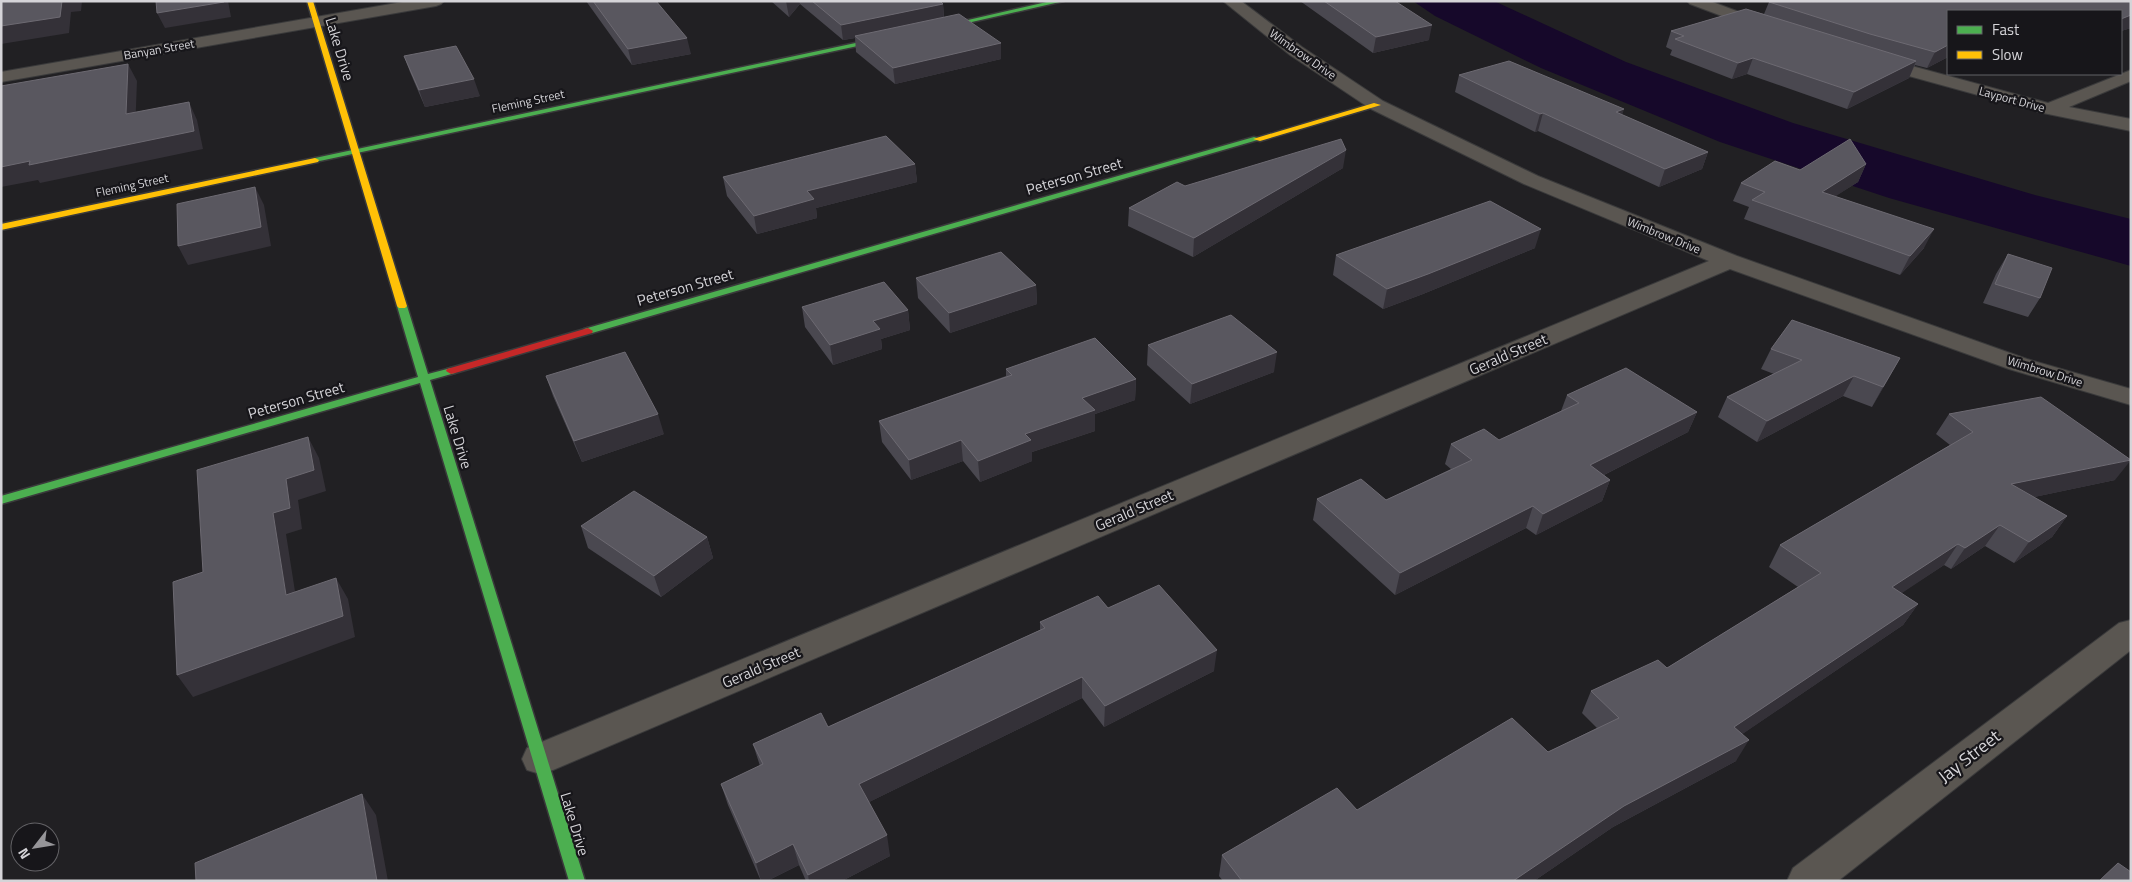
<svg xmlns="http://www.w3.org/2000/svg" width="2132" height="882" viewBox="0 0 2132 882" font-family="'Titillium Web',sans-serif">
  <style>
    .water { fill: #16082a }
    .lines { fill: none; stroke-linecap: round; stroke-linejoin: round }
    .street-casing { stroke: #3a3a3b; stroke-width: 2 }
    .fast-casing { stroke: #3a3a3b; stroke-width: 3 }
    .slow-casing { stroke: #3a3a3b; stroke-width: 3 }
    .jam-casing { stroke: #3a3a3b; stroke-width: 3 }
    .street { fill: #5a5651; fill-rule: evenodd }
    .fast { fill: #4caf50; fill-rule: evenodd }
    .slow { fill: #ffc107; fill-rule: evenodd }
    .jam { fill: #c62828; fill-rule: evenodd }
    .wall { fill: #4a4850 }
    .shaded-wall { fill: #343138 }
    .building { fill: #59575f; stroke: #6d6a72 }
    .labels { text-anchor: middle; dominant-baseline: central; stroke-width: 4.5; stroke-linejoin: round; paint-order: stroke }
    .far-street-label { font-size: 12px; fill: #d5d4d8; stroke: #17161a }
    .street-label { font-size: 15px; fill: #d5d4d8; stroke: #17161a }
    .near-street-label { font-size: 18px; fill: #d5d4d8; stroke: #17161a }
  </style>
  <rect width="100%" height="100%" fill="#212023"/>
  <path class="water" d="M1413,1H1494L1626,62L1793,123L2035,195L2131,219V266L1889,198L1720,142L1541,68L1435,16Z"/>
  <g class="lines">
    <g class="street-casing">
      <path id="street" d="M408,1H444L441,4L436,6L1,82V72Z
        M1223,1H1241L1302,47L1383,101L1538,176L1737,256L2027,359L2131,389V405L2009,369L1730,269L553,770L540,774L527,770L522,759L527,748L1709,261L1524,184L1371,109L1290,55Z
        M1687,1H1710L1771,24L1773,27L1771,30H1759L1690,4Z
        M1875,56L2048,103L2131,70V81L2069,107L2131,119V131L2043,113L1869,65L1866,61L1869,57Z
        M2131,620V650L1838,881H1787L1793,868L2119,623Z"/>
    </g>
    <g class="fast-casing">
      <path id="fast" d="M1051,1H1064L932,31L929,29Z
        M893,35L895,36V38L315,162L311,160L315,158Z
        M1254,137L1261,139L592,333H584L583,331L584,329Z
        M402,303L407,306L428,374L451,368L456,371L455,373L430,380L585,881H569L420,383L1,504V496L418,377L397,306Z"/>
    </g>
    <g class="slow-casing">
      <path id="slow" d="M307,1H313L407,306L405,308H399L397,306Z
        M1374,103L1381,105L1260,141L1253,139Z
        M315,158L319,160L318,162L1,230V224Z"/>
    </g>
    <g class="jam-casing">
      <path id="jam" d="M588,328L593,331L592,333L455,373L451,374L446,371L447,369Z"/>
    </g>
    <use href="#street" class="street"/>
    <use href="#fast" class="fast"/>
    <use href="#slow" class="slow"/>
    <use href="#jam" class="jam"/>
  </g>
  <path class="wall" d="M586,1H656L691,54L632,65Z
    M771,1H940L943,4L944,17L1001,59L895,84L856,52L855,38L843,40L800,4L789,17Z
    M1300,1H1395L1429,40L1373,53Z
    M1770,1H2131V28L2121,31V11H1948V57L1927,68L1915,65L1909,78L1847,109L1747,74L1732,79L1670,55L1672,50L1666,47L1671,31L1746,9L1764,14L1769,2Z
    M404,56L480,96L425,107L410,72Z
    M1459,75L1622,115L1708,152L1702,169L1659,187L1538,131L1535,132L1455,92Z
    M915,164L917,182L816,208L817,218L757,234L727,196L723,177Z
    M1866,164L1858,182L1835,196L1924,248L1900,275L1744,219L1749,207L1733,201L1741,183L1800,170Z
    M1343,168L1193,257L1128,226L1129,208L1185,186Z
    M1535,248L1423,294L1383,309L1333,275L1336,255Z
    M2008,254L2040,298L2028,317L1983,303L1996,274Z
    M916,278L1036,285L1037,304L950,333L918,298Z
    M802,307L908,310L910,330L881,339L882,349L833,365L805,327Z
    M1148,345L1274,372L1190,404L1147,365Z
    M1771,349L1900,358L1872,407L1843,396L1757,442L1718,417L1727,397L1774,374L1761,369Z
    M1006,369L1136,379L1135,400L1095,414V431L1032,452V461L980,482L963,461L911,480L882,442L879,421L1006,376Z
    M546,376L664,434L582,462L553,396Z
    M1567,395L1697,412L1688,432L1604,475L1610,480L1602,501L1536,535L1526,528L1395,595L1313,520L1317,499L1386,500L1451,469L1445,464L1451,444L1499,440L1561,411Z
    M1949,414L2115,480L2034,497L2067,516L2052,537L2014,563L1985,546L1951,569L1944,565L1901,593L1918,604L1903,625L1742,734L1736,761L1613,827L1534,881H1223L1219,876L1222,855L1357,810L1548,752L1597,728L1582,713L1591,691L1667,668L1798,587L1769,567L1780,545L1950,445L1936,434Z
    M581,526L707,537L713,558L661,597L588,548Z
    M1108,608L1214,671L1104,727L1082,698L869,802L890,856L842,881H806L799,865L767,881H761L728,805L721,784L760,766L753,744L828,727L1040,630V622Z"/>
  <path class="shaded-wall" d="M62,1H82L81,11L71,12L69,33L1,44V26Z
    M224,1H228L231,17L165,28L157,13Z
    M786,1H799L800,4L789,17Z
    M943,4L944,19L855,36V38L843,40L841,25Z
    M2131,15V28L2121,31V19Z
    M1432,25L1429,40L1373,53L1376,37Z
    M687,38L691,54L632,65L628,49Z
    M1001,43V59L895,84L893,68Z
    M1948,45V57L1927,68L1935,52Z
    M1753,58L1747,74L1732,79L1738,63Z
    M1916,61L1909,78L1847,109L1854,92Z
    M128,64L137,81L135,132L126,114Z
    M474,79L480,96L425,107L419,90Z
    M189,102L197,120L203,149L40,183L38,180L1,187V167Z
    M1624,109L1619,126L1616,112Z
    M1543,113L1538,131L1535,132L1540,114Z
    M1346,150L1343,168L1193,257L1194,238Z
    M1708,152L1702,169L1659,187L1665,169Z
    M915,164L917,182L816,208L817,218L757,234L754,216L807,191Z
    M1866,164L1858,182L1814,210L1822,192Z
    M255,187L264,205L271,246L188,265L178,246Z
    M1541,229L1535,248L1423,294L1383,309L1387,289Z
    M1934,229L1924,248L1900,275L1910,256Z
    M1036,285L1037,304L950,333L949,313Z
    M908,310L910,330L881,339L882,349L833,365L830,345L873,321Z
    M1277,352L1274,372L1190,404L1192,384Z
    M1900,358L1889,378L1872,407L1883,387Z
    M1854,376L1843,396L1757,442L1767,421Z
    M1136,379L1135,400L1095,414V431L1032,452V461L980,482L978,461L1025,434L1082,398Z
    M1697,412L1688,432L1582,486L1590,465Z
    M658,414L664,434L582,462L574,441Z
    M308,437L319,458L326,491L298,500L302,529L286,534L299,617L286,595L273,513L286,479Z
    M961,440L963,461L911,480L909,460Z
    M2131,460L2115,480L1996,505L2011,484Z
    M1610,480L1602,501L1536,535L1543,514Z
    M1533,506L1526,528L1395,595L1400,573Z
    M2067,516L2052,537L2014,563L2029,542Z
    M2000,525L1985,546L1951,569L1965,548Z
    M707,537L713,558L661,597L654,576Z
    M1958,544L1944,565L1878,609L1892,587Z
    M336,578L348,599L355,637L193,697L177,675Z
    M1918,604L1903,625L1722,748L1734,727Z
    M1217,650L1214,671L1104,727L1105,706Z
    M1082,677V698L863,805L859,784Z
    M1749,740L1736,761L1613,827L1534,881H1513L1624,806Z
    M362,794L376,815L388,881H377Z
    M887,835L890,856L842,881H809L808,875Z
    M793,844L799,865L767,881H761L756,863Z"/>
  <path class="building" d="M1,1H62L60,17L1,26Z
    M156,1H224V2L157,13Z
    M593,1H656L687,38L628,49Z
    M812,1H940L943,4L841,25Z
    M1324,1H1395L1432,25L1376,37Z
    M2131,1V15L2121,19V11H1948V45L1935,52L1870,34L1769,2Z
    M1746,9L1916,61L1854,92L1753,58L1738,63L1675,39L1684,36L1671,31Z
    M959,14L1001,43L893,68L855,36Z
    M456,46L474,79L419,90L404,56Z
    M1509,61L1624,109L1616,112L1708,152L1665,169L1543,113L1540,114L1459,75Z
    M128,64L126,114L189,102L194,131L29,165L30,161L1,167V86Z
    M886,136L915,164L807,191L814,199L754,216L723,177Z
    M1341,139L1346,150L1194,238L1129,208L1177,182L1185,186Z
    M1850,139L1866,164L1822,192L1934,229L1910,256L1752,200L1765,192L1741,183L1775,161L1800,170Z
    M255,187L261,227L178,246L177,204Z
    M1490,201L1541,229L1428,274L1387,289L1336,255Z
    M1001,252L1036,285L949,313L916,278Z
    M2008,254L2052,268L2040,298L1995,284Z
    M884,282L908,310L873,321L880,329L830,345L802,307Z
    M1231,315L1277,352L1192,384L1148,345Z
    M1792,320L1900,358L1883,387L1854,376L1767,421L1727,397L1802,360L1771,349Z
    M1095,338L1136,379L1082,398L1095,410L1025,434L1031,440L978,461L961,440L909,460L879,421L1012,375L1006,369Z
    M625,352L658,414L574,441L546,376Z
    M1626,368L1697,412L1590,465L1610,480L1543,514L1533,506L1400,573L1317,499L1361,479L1386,500L1472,460L1451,444L1484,429L1499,440L1579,403L1567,395Z
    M2041,397L2131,460L2011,484L2067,516L2029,542L2000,525L1965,548L1958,544L1892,587L1918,604L1734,727L1749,740L1624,806L1513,881H1242L1222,855L1337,788L1357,810L1512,718L1548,752L1619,718L1591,691L1658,660L1667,668L1821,573L1780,545L1973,432L1949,414Z
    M308,437L314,470L286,479L290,508L273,513L286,595L336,578L343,616L177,675L173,582L203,572L197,470Z
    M634,491L707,537L654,576L581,526Z
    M1159,585L1217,650L1105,706L1082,677L859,784L887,835L808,875L793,844L756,863L721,784L763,764L753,744L821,713L828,727L1045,628L1040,622L1098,596L1108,608Z
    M362,794L377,881H196L195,863Z
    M2118,863L2131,872V881H2099Z"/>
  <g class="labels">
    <g class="far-street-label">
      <text transform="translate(159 49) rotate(-10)">Banyan Street</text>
      <text transform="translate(1303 54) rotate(35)">Wimbrow Drive</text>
      <text transform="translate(2012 99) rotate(15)">Layport Drive</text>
      <text transform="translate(528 101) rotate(-12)">Fleming Street</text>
      <text transform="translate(132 185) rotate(-12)">Fleming Street</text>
      <text transform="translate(1664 235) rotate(22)">Wimbrow Drive</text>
      <text transform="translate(2045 371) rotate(17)">Wimbrow Drive</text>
    </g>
    <g class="street-label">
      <text transform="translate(340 49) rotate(73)">Lake Drive</text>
      <text transform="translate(1074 176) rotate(-16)">Peterson Street</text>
      <text transform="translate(685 287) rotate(-16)">Peterson Street</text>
      <text transform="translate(1508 354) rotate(-23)">Gerald Street</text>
      <text transform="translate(296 400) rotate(-16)">Peterson Street</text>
      <text transform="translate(458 437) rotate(73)">Lake Drive</text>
      <text transform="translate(1134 510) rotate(-23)">Gerald Street</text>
      <text transform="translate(761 667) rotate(-23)">Gerald Street</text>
      <text transform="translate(575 824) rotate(73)">Lake Drive</text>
    </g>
    <g class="near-street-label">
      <text transform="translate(1969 756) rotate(-38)">Jay Street</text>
    </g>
  </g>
  <rect width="2132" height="882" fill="none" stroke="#d5d4d8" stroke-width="5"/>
  <rect x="1947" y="10" width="175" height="65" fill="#17161a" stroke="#636266"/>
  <rect x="1957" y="26" width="25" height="8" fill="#4caf50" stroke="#636266"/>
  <text x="1992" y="35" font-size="15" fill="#d5d4d8">Fast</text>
  <rect x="1957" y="51" width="25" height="8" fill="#ffc107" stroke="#636266"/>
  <text x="1992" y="60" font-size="15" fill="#d5d4d8">Slow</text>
  <g transform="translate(35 847) rotate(239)"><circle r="24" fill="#17161a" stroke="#636266"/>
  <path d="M0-4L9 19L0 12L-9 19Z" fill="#969599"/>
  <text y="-8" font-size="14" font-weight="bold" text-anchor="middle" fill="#d5d4d8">N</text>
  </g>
</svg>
